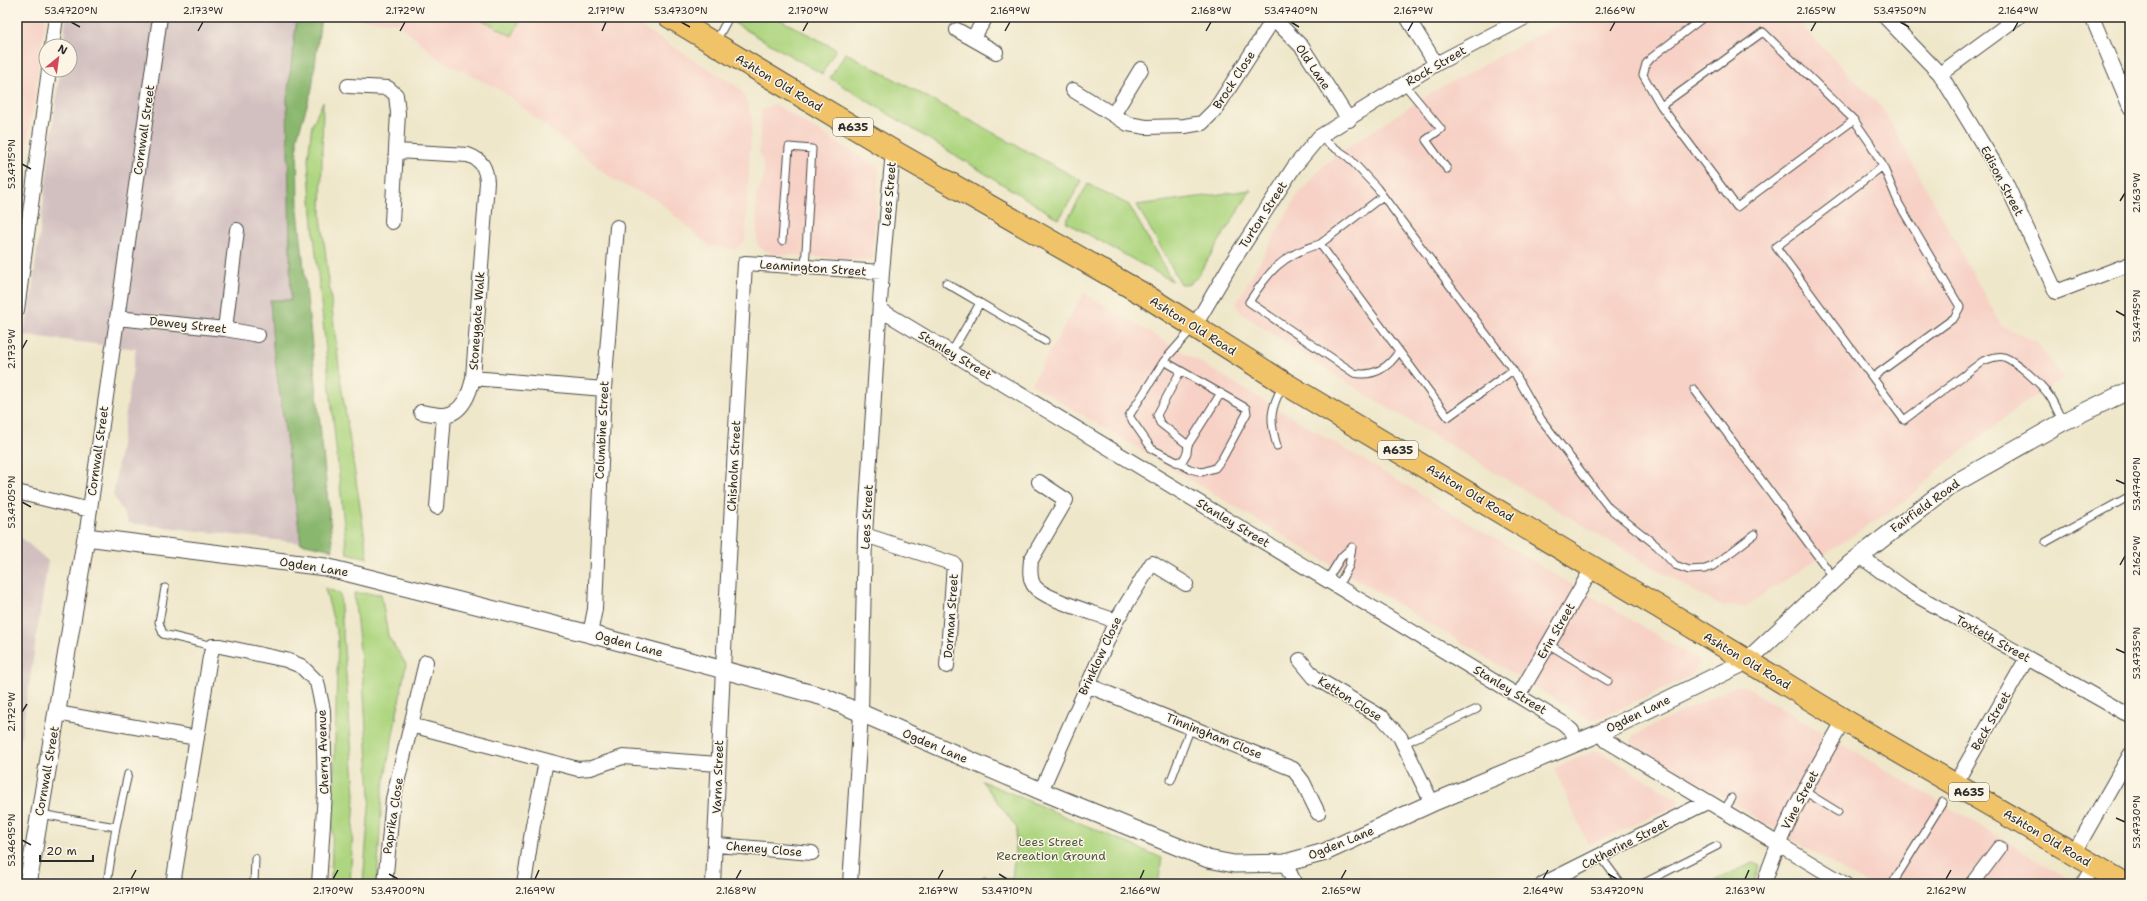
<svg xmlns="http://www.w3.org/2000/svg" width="2147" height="901" viewBox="0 0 2147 901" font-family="'Shantell Sans',sans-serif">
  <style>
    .built { fill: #f7d1c6 }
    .industrial { fill: #d2bfbf }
    .green { fill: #aed680; stroke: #6c8056 }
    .forest { fill: #8ab76e; stroke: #5a714c }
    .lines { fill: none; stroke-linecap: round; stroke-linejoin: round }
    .service-casing { stroke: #484743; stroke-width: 9 }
    .minor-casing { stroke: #484743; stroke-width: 16 }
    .tertiary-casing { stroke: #484743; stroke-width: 19 }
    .trunk-casing { stroke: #484743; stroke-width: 24 }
    .service { stroke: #fff; stroke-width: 7 }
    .minor { stroke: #fff; stroke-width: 14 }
    .tertiary { stroke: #fff; stroke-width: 17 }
    .trunk { stroke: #f1c369; stroke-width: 22 }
    .ticks { fill: none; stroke: #2b2b2b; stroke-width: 1.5 }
    .labels { text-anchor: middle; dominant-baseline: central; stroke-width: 3; stroke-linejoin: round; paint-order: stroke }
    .shield { fill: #fcf5e5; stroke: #6a6863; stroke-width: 1 }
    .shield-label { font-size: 11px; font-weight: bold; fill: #2b2b2b }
    .street-label { font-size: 12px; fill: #2b2b2b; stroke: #fcf5e5 }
    .park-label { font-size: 12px; fill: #4c5640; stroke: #fcf5e5 }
    .neatline { fill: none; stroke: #2b2b2b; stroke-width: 1.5 }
    .ticks-label { font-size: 10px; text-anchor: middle; fill: #2b2b2b }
  </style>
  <rect width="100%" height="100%" fill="#fcf5e5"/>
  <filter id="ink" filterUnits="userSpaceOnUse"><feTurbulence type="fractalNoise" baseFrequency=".025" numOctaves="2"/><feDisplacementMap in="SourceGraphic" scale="8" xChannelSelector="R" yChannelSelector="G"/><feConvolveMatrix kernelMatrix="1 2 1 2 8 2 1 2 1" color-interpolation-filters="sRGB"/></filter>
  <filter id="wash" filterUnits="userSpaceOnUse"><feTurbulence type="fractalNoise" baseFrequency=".012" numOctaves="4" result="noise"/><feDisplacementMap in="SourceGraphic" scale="16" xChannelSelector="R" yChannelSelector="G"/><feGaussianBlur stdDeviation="0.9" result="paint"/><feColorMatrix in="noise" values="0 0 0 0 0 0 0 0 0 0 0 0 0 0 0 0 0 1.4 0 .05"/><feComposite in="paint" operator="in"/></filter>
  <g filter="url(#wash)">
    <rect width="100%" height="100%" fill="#eee7ca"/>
    <path class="built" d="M17,17H46L17,221Z
      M345,17H625L741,89L752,116L745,241L735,250L708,245L657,200L615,181L502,91L440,60L397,23Z
      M1571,17H1793L1883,109L2001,325L2036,342L2064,378L2014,410L1936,472L1905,501L1745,607L1724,606L1715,603L1632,555L1352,386L1242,314L1236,304L1297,196L1325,164L1354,143L1431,93Z
      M774,104L879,168L872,260L772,254L757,246L756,195L762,185L764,174L763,163L759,152L761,111Z
      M1084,293L1700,661L1691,676L1592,721L1031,384Z
      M1735,686H1744L2068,878V883L1866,884L1631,742L1632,736Z
      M1597,750L1680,800L1679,805L1588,845L1554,768Z"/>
    <path class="industrial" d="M66,17H297L287,99L291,300H270L273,346L301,543L129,523L113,495L136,349L23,335L30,308L60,70H70V46H63Z
      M17,534L48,561L17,763Z"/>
    <path class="green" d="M477,17H522L512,36Z
      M731,17H775L836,49L822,74L729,20Z
      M846,53L1082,181L1059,219L830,78Z
      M323,102L321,216L341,383L368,558L347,553L313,225L308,159L312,125Z
      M1088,184L1129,205L1172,281L1066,222Z
      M1251,190L1197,277L1189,284H1181L1137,205Z
      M325,588L340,594L355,795L350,884H331L338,638Z
      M354,593L381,594L388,636L406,664L382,794L377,884H363L370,795L363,679Z
      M982,781L1162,858L1158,884H983V876L1012,879L1017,828Z
      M1753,863L1760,866L1753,884H1707Z"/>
    <path class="forest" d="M297,17H321L312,89L297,138L298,210L333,550L301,543L273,346L270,300H291L287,99Z"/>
  </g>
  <g filter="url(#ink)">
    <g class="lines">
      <g class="service-casing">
        <path id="service" d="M1704,17L1651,58L1646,64L1643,75L1661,106L1737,207L1854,120L1870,143L1883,166L1776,247L1904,420L1983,361C1989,359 1997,355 2004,357C2016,361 2041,384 2048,394C2054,402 2058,413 2063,422
          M716,41L729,17
          M1404,84L1441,129L1426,140L1447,169
          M1661,106L1763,32L1854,120
          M1319,137L1348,157L1377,188L1513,370L1541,419L1609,508L1657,546L1675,565L1689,570L1705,569L1713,566L1755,534
          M1383,196L1320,244L1448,417L1513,370
          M782,241L789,147L812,149L805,268
          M1320,244C1283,254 1268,272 1249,302L1354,373C1373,377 1389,368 1399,351
          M946,283L1045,341
          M951,353L980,303
          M1164,361L1246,408L1247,413L1222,459L1215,468L1202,472L1190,469L1152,449L1129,416L1164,361L1192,329
          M1873,377L1954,318L1960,307L1899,204L1883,166
          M1694,389L1834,578
          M1188,445L1221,393
          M1277,446C1269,419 1270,409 1283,385
          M1176,462L1183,460L1187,453L1188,445L1160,423L1157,415L1180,372
          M2046,542L2130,496
          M1327,580L1342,556L1352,547
          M1338,586L1349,566L1352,547
          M165,588L159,622L163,634L213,646
          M1548,644L1608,681
          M1403,744L1477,709
          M1171,780L1191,727
          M1804,791L1838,812
          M1723,812L1732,798
          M40,814L116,827L128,774
          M1601,857L1621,884
          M107,883L116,827
          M254,884L255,858
          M1642,884L1717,846
          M1892,884L1943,802"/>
      </g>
      <g class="minor-casing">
        <path id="minor" d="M1272,17L1302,47L1349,120
          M1407,17L1436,64
          M1885,17L1940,74L2005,181L2056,292L2130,264
          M2092,17L2130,107
          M957,30L996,52
          M973,38L986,17
          M52,46L56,17
          M1940,74L2018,17
          M348,86L388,88L396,95L398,113L392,222
          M1073,90L1128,124L1146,127L1185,126L1202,123L1215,110L1269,26L1275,20
          M1113,115L1141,69
          M396,151L468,155C482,160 486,168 487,182L473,378L604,389
          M17,310L49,70
          M881,310L1563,723L1572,731L1576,743
          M117,318L225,329L258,335
          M1194,327L1231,264L1294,167L1319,137L1436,64L1526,17
          M225,329L237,230
          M421,412C428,413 437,415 444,415C462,414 470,393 473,378
          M1039,482L1066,500L1031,560C1030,569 1029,580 1035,587C1046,600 1098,614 1116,621
          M17,492L90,510
          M437,507L444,415
          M865,535L954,564L947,666
          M86,537L160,17
          M1860,556L1907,590L2130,716
          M590,634L595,609L604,389L617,227
          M1300,660L1314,677L1383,718L1400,737L1432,803
          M426,662L411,725L578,769L591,768L623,757L718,764
          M1087,685L1293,769L1303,782L1318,813
          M1519,695L1593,567
          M57,713L197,738
          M1600,733L1607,741L1845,884
          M1955,784L2027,658
          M1041,791L1116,621L1152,563L1186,584
          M717,845L812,853
          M2074,853L2130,755
          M1285,863L1295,884
          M173,884L210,657L213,646H220L286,660L301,666L317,682L323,710L325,793L319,884
          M385,884L393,799L411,725
          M524,884L533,825L546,762
          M713,884L723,669L745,263L882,272
          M850,884L861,713L865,535L882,272L893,151
          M1543,884L1707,802
          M1764,884C1782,825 1814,773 1844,720
          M1972,884L1999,848
          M2083,884L2094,865"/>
      </g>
      <g class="tertiary-casing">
        <path id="tertiary" d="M28,884L86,537L325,567L590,634L824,697L1041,791L1208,859L1234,864L1285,863L1325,852L1432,803L1600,733L1747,661L1850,564L1950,486L2063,422L2130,390"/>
      </g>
      <g class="trunk-casing">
        <path id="trunk" d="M670,17L893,151L1143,294L1284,383L1689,625L1844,720L2126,884"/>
      </g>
      <use href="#service" class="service"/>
      <use href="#minor" class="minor"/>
      <use href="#tertiary" class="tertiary"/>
      <use href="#trunk" class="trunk"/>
    </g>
  </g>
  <path class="ticks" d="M71,22L80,27M681,22L690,27M1291,22L1299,27M1900,22L1909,27M198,31L203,22M400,31L405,22M602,31L606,22M803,31L808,22M1005,31L1010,22M1206,31L1211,22M1408,31L1413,22M1610,31L1615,22M1811,31L1816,22M2013,31L2018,22M22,164L31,169M2120,201L2125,193M2116,311L2125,316M22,349L27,340M2116,480L2125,484M22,502L31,507M2120,565L2125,556M2116,649L2125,653M22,712L27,704M2116,818L2125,822M22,840L31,845M389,874L398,879M999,874L1007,879M1608,874L1617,879M131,879L136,870M333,879L338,870M535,879L539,870M736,879L741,870M938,879L943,870M1140,879L1144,870M1341,879L1346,870M1543,879L1548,870M1745,879L1749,870M1946,879L1951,870"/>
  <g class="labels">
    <g class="shield">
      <rect x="833" y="118" width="40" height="18" rx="3"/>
      <rect x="1378" y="441" width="40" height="18" rx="3"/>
      <rect x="1949" y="783" width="40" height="18" rx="3"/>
    </g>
    <g class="shield-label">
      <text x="853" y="127">A635</text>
      <text x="1398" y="450">A635</text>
      <text x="1969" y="792">A635</text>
    </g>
    <g class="street-label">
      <text transform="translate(1436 66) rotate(-30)">Rock Street</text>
      <text transform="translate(1313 67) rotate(56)">Old Lane</text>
      <text transform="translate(1234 80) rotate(-57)">Brock Close</text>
      <text transform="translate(779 83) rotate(31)">Ashton Old Road</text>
      <text transform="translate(144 130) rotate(-82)">Cornwall Street</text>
      <text transform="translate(2002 181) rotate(62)">Edison Street</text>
      <text transform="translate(889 194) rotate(-85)">Lees Street</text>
      <text transform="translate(1263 215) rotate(-57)">Turton Street</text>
      <text transform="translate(813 268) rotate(4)">Leamington Street</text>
      <text transform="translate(477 321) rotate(-86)">Stoneygate Walk</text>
      <text transform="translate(188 325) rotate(6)">Dewey Street</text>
      <text transform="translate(1193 326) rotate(32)">Ashton Old Road</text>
      <text transform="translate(955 355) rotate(31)">Stanley Street</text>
      <text transform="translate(602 430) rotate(-87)">Columbine Street</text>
      <text transform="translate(98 451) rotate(-82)">Cornwall Street</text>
      <text transform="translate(734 466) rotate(-87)">Chisholm Street</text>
      <text transform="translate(1470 493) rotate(31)">Ashton Old Road</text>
      <text transform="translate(1925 506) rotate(-36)">Fairfield Road</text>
      <text transform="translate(867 517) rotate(-87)">Lees Street</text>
      <text transform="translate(1233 523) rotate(31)">Stanley Street</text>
      <text transform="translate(314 567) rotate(9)">Ogden Lane</text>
      <text transform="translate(951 616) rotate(-86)">Dorman Street</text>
      <text transform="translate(1556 631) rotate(-60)">Erin Street</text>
      <text transform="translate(1993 639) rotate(29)">Toxteth Street</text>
      <text transform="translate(629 644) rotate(15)">Ogden Lane</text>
      <text transform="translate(1100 656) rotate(-65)">Brinklow Close</text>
      <text transform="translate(1747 661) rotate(31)">Ashton Old Road</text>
      <text transform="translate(1510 690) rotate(31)">Stanley Street</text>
      <text transform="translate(1350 699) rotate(32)">Ketton Close</text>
      <text transform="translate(1638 714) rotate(-26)">Ogden Lane</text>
      <text transform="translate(1991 721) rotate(-60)">Beck Street</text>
      <text transform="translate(1214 736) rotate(22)">Tinningham Close</text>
      <text transform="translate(935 746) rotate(23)">Ogden Lane</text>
      <text transform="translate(323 752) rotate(-92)">Cherry Avenue</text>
      <text transform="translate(47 771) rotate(-80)">Cornwall Street</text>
      <text transform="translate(718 777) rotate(-88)">Varna Street</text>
      <text transform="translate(1800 800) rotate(-62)">Vine Street</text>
      <text transform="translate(393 816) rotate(-81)">Paprika Close</text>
      <text transform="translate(2047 838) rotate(31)">Ashton Old Road</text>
      <text transform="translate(1341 843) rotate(-22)">Ogden Lane</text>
      <text transform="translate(1625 844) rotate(-27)">Catherine Street</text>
      <text transform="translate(764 849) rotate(5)">Cheney Close</text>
    </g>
    <g class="park-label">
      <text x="1051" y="842">Lees Street<tspan x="1051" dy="14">Recreation Ground</tspan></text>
    </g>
  </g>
  <rect width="2147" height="901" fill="none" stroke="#fcf5e5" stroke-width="44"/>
  <g transform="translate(58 58) rotate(29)"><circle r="19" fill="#fcf5e5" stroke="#a8a49b"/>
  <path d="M0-3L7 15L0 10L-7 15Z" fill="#d1495b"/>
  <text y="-6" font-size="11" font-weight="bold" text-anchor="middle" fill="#2b2b2b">N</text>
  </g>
  <path d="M40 855v6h53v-6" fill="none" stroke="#2b2b2b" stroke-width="2"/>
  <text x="46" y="855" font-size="12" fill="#2b2b2b" stroke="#fcf5e5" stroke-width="3" paint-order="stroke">20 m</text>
  <rect x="22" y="22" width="2103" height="857" class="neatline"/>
  <g class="ticks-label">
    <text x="71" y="14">53.4720°N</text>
    <text x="203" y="14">2.173°W</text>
    <text x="405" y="14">2.172°W</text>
    <text x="606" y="14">2.171°W</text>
    <text x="681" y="14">53.4730°N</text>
    <text x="808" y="14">2.170°W</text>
    <text x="1010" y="14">2.169°W</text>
    <text x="1211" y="14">2.168°W</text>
    <text x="1291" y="14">53.4740°N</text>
    <text x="1413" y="14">2.167°W</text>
    <text x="1615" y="14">2.166°W</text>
    <text x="1816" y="14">2.165°W</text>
    <text x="1900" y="14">53.4750°N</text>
    <text x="2018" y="14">2.164°W</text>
    <text transform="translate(11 164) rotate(-90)" y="4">53.4715°N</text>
    <text transform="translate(2136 193) rotate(-90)" y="4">2.163°W</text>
    <text transform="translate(2136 316) rotate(-90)" y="4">53.4745°N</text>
    <text transform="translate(11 349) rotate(-90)" y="4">2.173°W</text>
    <text transform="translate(2136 484) rotate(-90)" y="4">53.4740°N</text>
    <text transform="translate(11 502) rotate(-90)" y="4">53.4705°N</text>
    <text transform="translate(2136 556) rotate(-90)" y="4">2.162°W</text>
    <text transform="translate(2136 653) rotate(-90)" y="4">53.4735°N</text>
    <text transform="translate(11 712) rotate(-90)" y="4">2.172°W</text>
    <text transform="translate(2136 822) rotate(-90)" y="4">53.4730°N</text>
    <text transform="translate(11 840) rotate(-90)" y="4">53.4695°N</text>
    <text x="131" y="894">2.171°W</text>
    <text x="333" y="894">2.170°W</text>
    <text x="398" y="894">53.4700°N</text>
    <text x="535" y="894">2.169°W</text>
    <text x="736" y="894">2.168°W</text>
    <text x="938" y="894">2.167°W</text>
    <text x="1007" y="894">53.4710°N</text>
    <text x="1140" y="894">2.166°W</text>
    <text x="1341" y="894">2.165°W</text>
    <text x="1543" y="894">2.164°W</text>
    <text x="1617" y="894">53.4720°N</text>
    <text x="1745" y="894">2.163°W</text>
    <text x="1946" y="894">2.162°W</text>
  </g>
</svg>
